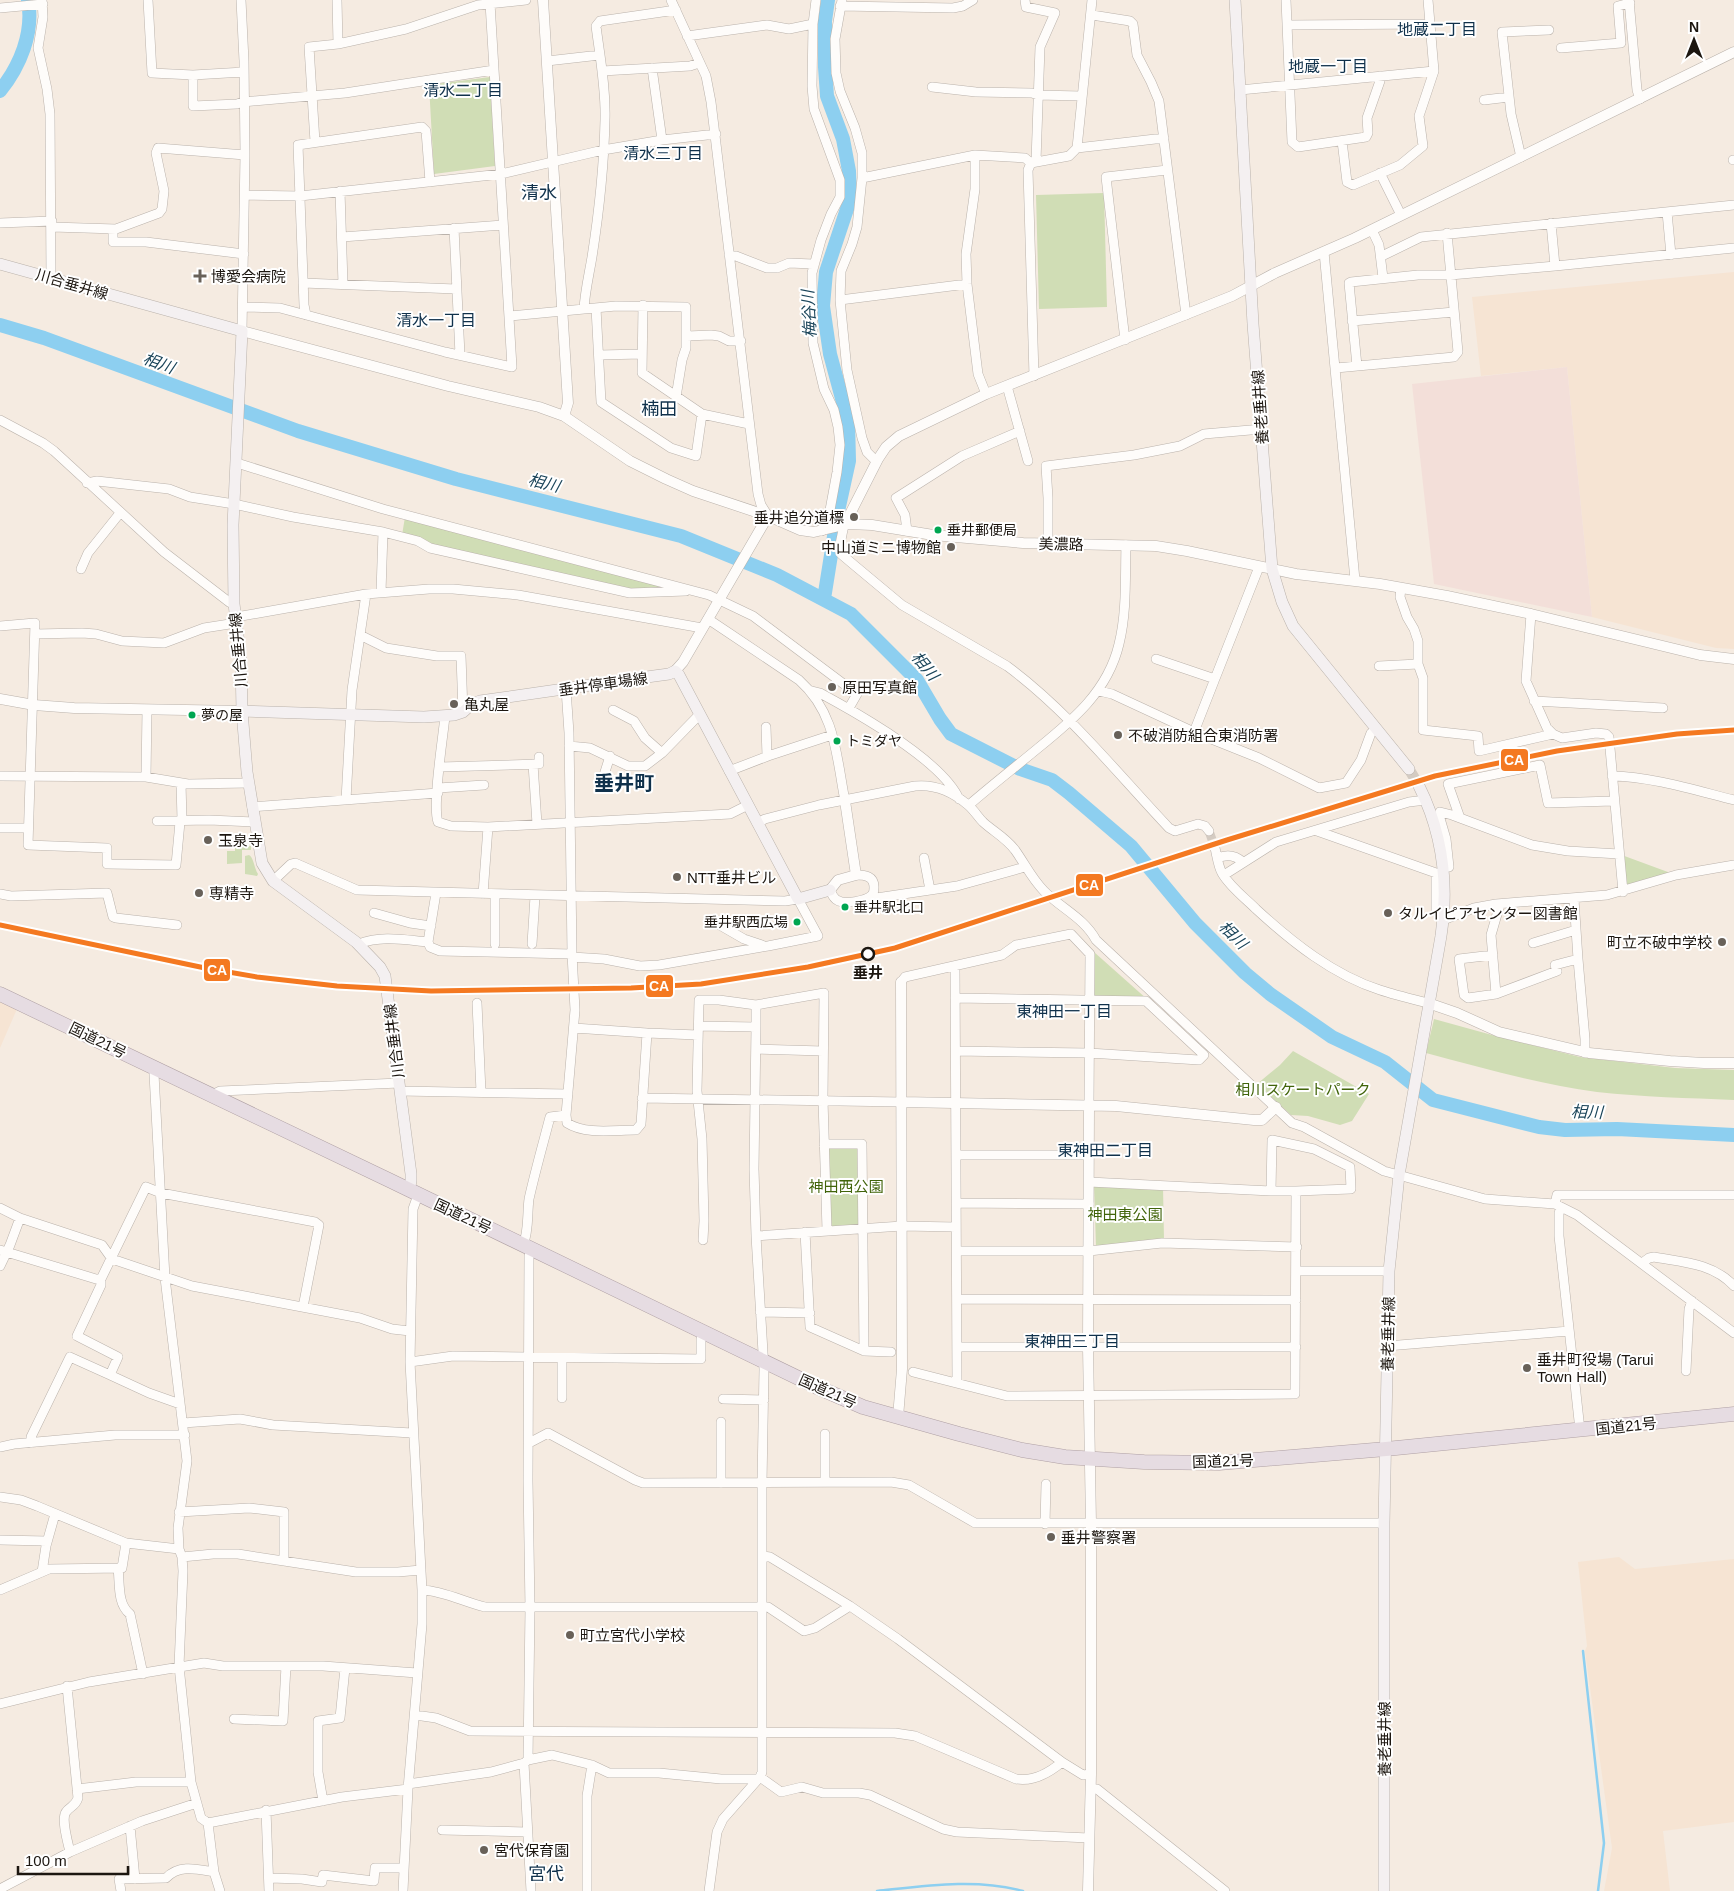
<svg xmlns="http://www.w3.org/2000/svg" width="1734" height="1891" viewBox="0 0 1734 1891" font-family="Arial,'Noto Sans JP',sans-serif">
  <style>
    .built { fill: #f6e4d3 }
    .medical { fill: #f3dfd9 }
    .green { fill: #d0ddb5 }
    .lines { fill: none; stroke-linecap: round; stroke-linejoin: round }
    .stream { stroke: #8dcff0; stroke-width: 2.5 }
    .river { stroke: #8dcff0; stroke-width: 14 }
    .minor-tunnel { stroke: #d4cbc2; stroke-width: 9; stroke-dasharray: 9 4.5; stroke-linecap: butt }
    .secondary-tunnel { stroke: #d4cbc2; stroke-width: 11; stroke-dasharray: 11 5.5; stroke-linecap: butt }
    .minor-casing { stroke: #bab2ab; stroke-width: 10 }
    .tertiary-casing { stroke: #bab2ab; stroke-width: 11 }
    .secondary-casing { stroke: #bab2ab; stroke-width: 12 }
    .trunk-casing { stroke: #afa0a4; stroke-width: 15 }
    .minor { stroke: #fefcfa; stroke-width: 9 }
    .tertiary { stroke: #fefcfa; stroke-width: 10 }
    .secondary { stroke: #f4f0f1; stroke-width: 11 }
    .trunk { stroke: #e6dce2; stroke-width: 14 }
    .rail-1-casing { stroke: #fff; stroke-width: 9 }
    .rail-1 { stroke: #f47921; stroke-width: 5 }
    .poi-dot { fill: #686159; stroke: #fff; stroke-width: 2 }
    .bus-dot { fill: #00a651; stroke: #fff; stroke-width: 2 }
    .stop-dot { fill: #fff; stroke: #1c1610; stroke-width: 2.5 }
    .labels { text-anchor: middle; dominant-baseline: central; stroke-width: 4; stroke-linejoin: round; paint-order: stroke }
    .bus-label { font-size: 14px; fill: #1c1610; stroke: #fff; text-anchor: start }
    .poi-label { font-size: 15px; fill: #1c1610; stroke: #fff; text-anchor: start }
    .street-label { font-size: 15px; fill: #1c1610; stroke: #fff }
    .stop-label { font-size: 15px; font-weight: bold; fill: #1c1610; stroke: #fff }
    .park-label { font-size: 15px; fill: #41640a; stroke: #fff }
    .neighbourhood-label { font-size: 16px; fill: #10314b; stroke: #fff }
    .water-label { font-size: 16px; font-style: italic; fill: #1b455a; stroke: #fff }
    .quarter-label { font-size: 18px; fill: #10314b; stroke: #fff }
    .district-label { font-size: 20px; font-weight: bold; fill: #10314b; stroke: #fff }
    .line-badge { stroke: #fff; stroke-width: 2 }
    .badge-label { font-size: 14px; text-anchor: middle; font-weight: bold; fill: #fff }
  </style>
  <rect width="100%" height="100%" fill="#f5ebe1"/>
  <path class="built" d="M1734,272V649L1716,648L1592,617L1567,367L1481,376L1472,297Z
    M0,1001L17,1009L0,1048Z
    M1619,1557L1635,1569L1734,1559V1822L1663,1831L1670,1891H1604L1612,1848L1585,1651L1587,1646L1578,1562Z"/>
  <path class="medical" d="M1567,367L1592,617L1434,584L1412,384Z"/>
  <path class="green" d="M490,77L495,166L434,174L429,85Z
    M1104,193L1107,307L1039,309L1036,195Z
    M405,517L680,590L629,592L433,546L402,535Z
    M251,846V850H242V863L227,864V851H235V847Z
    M1619,854L1676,875L1623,892Z
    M249,855C254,858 254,868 258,874L257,876L245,874V856Z
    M1094,952L1148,1000L1094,999Z
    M1434,1019L1492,1035L1580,1057L1675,1068L1734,1070V1100C1688,1098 1643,1097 1597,1092C1539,1084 1483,1068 1426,1053Z
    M1293,1051L1369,1094L1352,1121L1340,1125L1308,1116L1291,1115L1257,1084L1280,1065Z
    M862,1144L863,1225L830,1227L827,1146Z
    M1094,1183L1163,1186L1164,1240L1096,1247Z"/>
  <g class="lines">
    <path class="stream" d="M1583,1651L1604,1843L1598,1891
      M877,1891C924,1886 976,1878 1023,1891"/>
    <path class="river" d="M0,91C20,66 34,33 28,0
      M0,325L44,338L298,431L456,479L681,536L777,575L851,614L917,680L940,719L951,734L1020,769L1052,780L1069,793L1131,846L1195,923L1245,973L1270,994L1332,1037L1385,1062L1433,1100L1539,1127L1565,1130L1617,1129L1734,1135
      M824,599L838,511L849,461L848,421L830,354L823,306L826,272L850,200L849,171L843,139L827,96L825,67V21L828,0"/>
    <path class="minor-tunnel" d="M1209,831L1215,848"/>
    <path class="secondary-tunnel" d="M1409,769L1419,786"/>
    <g class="minor-casing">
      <path id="minor" d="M42,0L43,17L38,48L47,89L50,114L51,278
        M148,0L152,73L193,75L244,72
        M241,0L244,61L245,155L242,331
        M337,0L338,44
        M671,0L706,76L711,102L758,494L761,505L768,516
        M816,0L813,24L812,86L814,109L840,180V197L831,214L821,240L812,273L813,343L824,389L834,410L838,427L840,445L837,472L830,510L822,531
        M842,0L835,39L836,73L840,91L855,128L862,153V178L857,227L852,244L841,271L840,300L847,370L862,438L867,452L876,461
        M1025,0L1026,7L1055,13L1040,47L1036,161
        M1286,0L1292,142L1298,147L1366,137L1368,133L1367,118L1380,81V76
        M1629,0L1637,90L1640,99
        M840,6L953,8L963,6L973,0
        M0,8L43,4
        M1092,15L1130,21L1133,24L1137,55L1151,82L1159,101L1186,315
        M1287,25L1430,24
        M687,36L767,25L789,29L813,24
        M1561,48L1621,43L1618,6L1630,3
        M547,61L600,55
        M652,68L662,140
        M602,71L690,66L699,63
        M193,75V106L237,104L243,102L345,93L494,70
        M932,87L976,92L1032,93L1038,95L1081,96
        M1240,90L1434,71
        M1484,100L1509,97
        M1342,141L1347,182L1353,185L1400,165L1423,146L1419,116L1434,71L1428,0
        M315,142L309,47L338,44L406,29L478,5L526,0
        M1077,148L1164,138
        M975,155V189L966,254L967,284L978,374L986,394
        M1521,157L1511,114L1502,32L1549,30
        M1733,160H1734
        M1380,173L1401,215
        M862,178L975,155L1025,158L1031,163
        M340,191L343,284
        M245,195L300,196L501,174L603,150L662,140L716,134
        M1667,212L1671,255
        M0,223L52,221
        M1551,223L1555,266
        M52,227L116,229L159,213L162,209L164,191L156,153L158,148L245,155
        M454,228L460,355
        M113,229V242H146L244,254
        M1372,230L1379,245L1383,278
        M342,237L503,225
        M1324,252L1355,580
        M729,255L736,256L767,268H777L789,263L813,264
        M1382,256L1421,237L1734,205
        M303,283L456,289
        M840,300L967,284
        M643,305L642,373L702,414L749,424
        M243,307L280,308L445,352L512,367L490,3
        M596,308L601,402L671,448L696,456L702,414
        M584,309C585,291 589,275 592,257C599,212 604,165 605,120C606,89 600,57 596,26L600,21L676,10
        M306,315L304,305L298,145L422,127L426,131L430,182
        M510,316L616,306L686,307V348L682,360L676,397
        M1352,321L1454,312
        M687,336L711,335L719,336L729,341H741
        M1125,340L1106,177L1167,170
        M599,355L642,354
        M1357,366L1349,283L1351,282L1418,275H1450L1555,266L1734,248
        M1336,368L1454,357L1458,352L1447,233
        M1034,376L1028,170L1031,163L1069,156L1077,148L1092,0
        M1007,386L1028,461
        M0,420L43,443L54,451L164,552L229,602L234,604
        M237,463L383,509L709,595L753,616L857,694L849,708
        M87,483L97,481L169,489L190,497L234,504L293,517L383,532L418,541L430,548L630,593L686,591
        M844,525L839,549L841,554L854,565L902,605L1007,666C1068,711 1117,773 1169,828L1175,831L1198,824L1205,826L1209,831
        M907,531L905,515L896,498L962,456L1020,431
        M1048,544V498L1046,466L1134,455L1180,446L1204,434L1262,429
        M81,569L88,553L120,513
        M1401,588L1400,597L1407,617L1414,629L1418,641V664L1423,678V730L1478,736L1479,751L1553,734
        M381,592L383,532
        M1531,614L1526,681L1547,728L1553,734L1562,738L1596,733L1606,734L1609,737L1623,892
        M236,617L366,594L429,589H453L518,595L702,628
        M708,619L799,680C836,713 836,755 845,801
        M0,626L35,623L28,845L107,848V864L176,865L180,822L182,820L181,783
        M35,634L82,633L96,634L122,641L164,643L204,628L236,623
        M360,635L386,648L437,656H461L463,712
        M1156,659L1215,679
        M1379,666L1418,664
        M566,689L569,733L572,954L575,1010L566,1115L567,1123C586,1135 614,1130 636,1130L641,1124L647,1033L574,1028
        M812,691L820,693C857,713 942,761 959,799
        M1099,691L1112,694L1194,732L1259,567
        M1534,701L1663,708
        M613,710L634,721L645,738L662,753
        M445,716C443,738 432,805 438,822L451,826L488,827L730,814L748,805
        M766,727L767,756
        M1194,732L1259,758L1319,788L1346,783L1361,760L1371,733
        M569,746L590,748L628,766H645L662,753L700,714
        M533,764L537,824
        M440,767L539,764V757
        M729,771L768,756L832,735
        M604,775L610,756
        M0,776L146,777L188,784L249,783
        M1612,776C1653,777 1694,790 1734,800
        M146,777L147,710
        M438,788L484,785
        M346,800L352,690L366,594
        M969,805C991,786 1014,768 1037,749C1073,720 1108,691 1119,644C1127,612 1125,577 1126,545
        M252,807L438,793
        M1460,818L1448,784L1540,765L1548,803L1613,801
        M157,821L209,820L254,822
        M757,823L765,819L819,805L915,786C935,784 953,792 968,805C974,810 978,817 983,822C994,832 1006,838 1015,850C1025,864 1032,879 1044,891C1062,909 1084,918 1096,940L1292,1123L1304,1127L1384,1171L1485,1199L1555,1204L1577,1215L1734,1333
        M0,828H27
        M1317,831L1436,873V911L1443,920L1474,908L1496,904L1607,895L1676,875L1734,865
        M1215,848C1217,856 1218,866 1222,873C1230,887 1245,898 1256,909C1292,942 1333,975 1380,990C1395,995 1412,999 1428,1003
        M924,858L930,890
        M1218,858C1227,854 1236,856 1243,862
        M1449,867L1446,839L1439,815L1440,812L1452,815L1532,845L1568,851L1619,854
        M1224,875L1276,842L1409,802L1426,800
        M273,881L291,864L295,863L357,890L785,901L798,899L818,936L768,946L659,965L640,966L604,959L572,957
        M830,890C832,894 833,898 837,900C844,905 866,901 872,895C874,893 874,889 874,887C874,876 865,875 856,875
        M0,894L11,896L107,893L113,917L116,918L177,925
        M483,894L488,827
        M872,895L876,898L883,897L957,886L1025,867
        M1500,904L1491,935L1496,994L1557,971L1555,965L1578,959L1574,899
        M374,913L410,923L431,926
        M711,920L744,939L762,945
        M428,942L430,947L440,951L572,954
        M1533,943L1576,930
        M359,944C381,935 405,940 428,942L436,893
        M495,944V894
        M532,944L535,896
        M1493,955L1459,959L1464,995L1468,998L1496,994
        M1578,959L1585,1039V1053
        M955,966L957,1382
        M901,982L905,977L1002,955L1016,945L1071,934L1090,954L1089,1105
        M955,998L1146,1001L1204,1055L1199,1060L1089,1053L956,1051
        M477,1003L481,1092
        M699,1026L756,1027V1005L824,993L823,1100L827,1230
        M647,1033L698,1035
        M756,1049L823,1051
        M156,1068L154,1074L165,1278L187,1461L178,1528L179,1549L182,1557L183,1571L179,1666L191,1782L201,1818L208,1823L342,1797L408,1789
        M400,1091L568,1094
        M212,1095L220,1091L399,1083
        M642,1098L902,1102
        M824,1144H862L864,1351
        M956,1155H1089
        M1271,1191L1272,1140L1314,1149L1350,1167L1351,1189L1296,1191
        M956,1203L1089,1204
        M1555,1204L1557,1195H1734
        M0,1208L20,1218L102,1245L112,1259L192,1286L360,1318L392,1329L410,1331
        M1561,1208L1559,1213V1236L1580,1430
        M805,1232L810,1327L864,1351L891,1352
        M756,1236L902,1226L956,1227
        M703,1240L704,1221L702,1139L697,1091L699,1000H719L756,1005
        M523,1245C529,1232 527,1214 529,1199C535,1172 543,1144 550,1117L566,1115
        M0,1250L96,1279H101L146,1187L161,1193L315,1222L319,1225L303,1307
        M957,1251H1089L1162,1243L1297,1247
        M1642,1263L1649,1258L1654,1257C1682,1262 1713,1263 1734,1286
        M0,1266L10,1245L20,1218
        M1297,1271H1389
        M957,1299L1296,1300
        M760,1312L810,1313
        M1387,1346L1569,1331
        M957,1347H1296
        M562,1358V1398
        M410,1362L453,1356L701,1359V1339L705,1333
        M1686,1371L1689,1309L1692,1301
        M913,1372L1007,1396L1295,1394L1296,1191H1271L1089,1182
        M110,1375L149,1393L180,1404
        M723,1399L764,1400
        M721,1422V1483
        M183,1423L240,1419L273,1425L412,1433
        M31,1443V1437L70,1357L110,1375L118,1357L77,1336L101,1285V1279
        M529,1443L548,1433L635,1480L643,1483L891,1482L909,1485L975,1523H1384
        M0,1447L14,1444L115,1435H185
        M825,1482V1434
        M0,1497L21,1500L37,1506L126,1543L179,1549
        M179,1512L249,1508L284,1512V1561
        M1045,1524L1046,1484
        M0,1540L47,1541
        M763,1556L770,1557L850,1606L898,1639L1062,1762L1083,1775L1091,1774
        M182,1557L213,1554H238L356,1572H398L421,1570
        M118,1568C120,1583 117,1604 130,1614L143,1674
        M42,1572L46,1546L55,1514
        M0,1590L49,1569L122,1568L126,1543
        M422,1590C444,1591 464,1602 485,1607H768L804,1631L815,1628L850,1606
        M67,1686L78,1798C75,1807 70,1806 66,1812C61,1819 68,1843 70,1852
        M0,1704L89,1682L204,1663L223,1666H323L417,1673
        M415,1715L436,1718L470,1731L895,1733L915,1736L1016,1779C1034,1782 1049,1773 1062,1762
        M234,1719L283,1721L286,1666
        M528,1760L552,1755L592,1765L609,1773H659L721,1779H758
        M524,1763L531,1891
        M760,1777L781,1792L802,1787L823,1793H859L870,1795L943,1829L957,1832L1089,1838
        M408,1784L491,1772L524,1763L528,1760L530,1608L528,1481L529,1256L532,1249
        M77,1789L136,1782H191
        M1091,1789H1097L1225,1891
        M323,1801L318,1772V1721L340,1718L345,1668
        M266,1810L269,1891
        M208,1823L214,1872L220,1891
        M130,1826L135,1879
        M442,1830L527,1832
        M269,1878L302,1879L322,1882L323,1875L374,1881L375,1868H404
        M0,1889L70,1852L142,1821L197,1803
        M121,1891L119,1879L166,1878C179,1864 197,1869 214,1872
        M403,1891L408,1789L422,1624V1590L410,1362L413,1209L418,1195
        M587,1891V1796L592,1765
        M709,1891L717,1832L723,1819L760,1777L762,1772V1483L764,1369L756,1236L754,1169L756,1027"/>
    </g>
    <g class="tertiary-casing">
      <path id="tertiary" d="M543,0L568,403L564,416
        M242,331L448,386L539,407L564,416L630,461L666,479L693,491L768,516L800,530L814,532L848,524L872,525L933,535L1023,543L1156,546L1187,551L1296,574L1380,584L1447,596L1531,614L1700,655L1734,659
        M848,524L849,516L878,459L886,447L899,436L986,394L1232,296L1275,273L1355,238L1734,52
        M675,671L683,662L768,516
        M0,699L34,705L74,708L242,711
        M830,890L838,880L856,875L845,801
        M1428,1003L1457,1013L1499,1032L1589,1053L1670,1061L1704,1063H1734
        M902,1102L1116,1106L1254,1120H1262L1276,1107
        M898,1417L902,1369L901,982
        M1088,1891L1091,1774V1524L1088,1347L1089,1105"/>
    </g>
    <g class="secondary-casing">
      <path id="secondary" d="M1235,0L1253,324L1272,569L1282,602L1293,626L1409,769
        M0,264L242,331L233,525L234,604L241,660L242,711L247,772L262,863L273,881L356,942L380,967L385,976L411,1174V1181L409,1190
        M242,711L424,717L454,715L463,712L472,704L480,701L654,676L669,674L675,671L679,675L798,899L830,890
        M1384,1891V1523L1389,1271L1399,1175L1441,936C1449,883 1443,834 1419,786"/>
    </g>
    <g class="trunk-casing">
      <path id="trunk" d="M0,994L391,1181L817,1387L863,1407L959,1434L1022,1450L1065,1457L1144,1462L1219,1463L1386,1449L1734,1414"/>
    </g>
    <use href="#minor" class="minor"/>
    <use href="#tertiary" class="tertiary"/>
    <use href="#secondary" class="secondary"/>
    <use href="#trunk" class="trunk"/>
    <g class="rail-1-casing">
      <path id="rail-1" d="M0,925L205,968L257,977L337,986L431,991L631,988L701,984L808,967L895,948L1227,840L1435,776L1557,751L1677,734L1734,730"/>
    </g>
    <use href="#rail-1" class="rail-1"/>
  </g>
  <g class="poi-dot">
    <path d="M197.5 268.5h5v5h5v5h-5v5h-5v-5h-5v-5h5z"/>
    <circle cx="854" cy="517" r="5"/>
    <circle cx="951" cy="547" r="5"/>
    <circle cx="832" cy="687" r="5"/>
    <circle cx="454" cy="704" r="5"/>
    <circle cx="1118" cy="735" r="5"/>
    <circle cx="208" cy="840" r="5"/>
    <circle cx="677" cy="877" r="5"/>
    <circle cx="199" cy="893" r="5"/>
    <circle cx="1388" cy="913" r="5"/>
    <circle cx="1722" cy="942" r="5"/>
    <circle cx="1527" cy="1368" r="5"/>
    <circle cx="1051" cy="1537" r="5"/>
    <circle cx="570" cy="1635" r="5"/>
    <circle cx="484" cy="1850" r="5"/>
  </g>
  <g class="bus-dot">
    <circle cx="938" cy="530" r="4.5"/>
    <circle cx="192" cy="715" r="4.5"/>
    <circle cx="837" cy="741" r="4.5"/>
    <circle cx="845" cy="907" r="4.5"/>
    <circle cx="797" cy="922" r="4.5"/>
  </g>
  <circle class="stop-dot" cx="868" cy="954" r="6"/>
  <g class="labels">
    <g class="bus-label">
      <text x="947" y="530">垂井郵便局</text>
      <text x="201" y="715">夢の屋</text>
      <text x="846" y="741">トミダヤ</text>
      <text x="854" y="907">垂井駅北口</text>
      <text x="788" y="922" text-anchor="end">垂井駅西広場</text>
    </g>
    <g class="poi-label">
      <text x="211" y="276">博愛会病院</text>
      <text x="844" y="517" text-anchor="end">垂井追分道標</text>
      <text x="941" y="547" text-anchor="end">中山道ミニ博物館</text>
      <text x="842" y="687">原田写真館</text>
      <text x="464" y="704">亀丸屋</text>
      <text x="1128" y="735">不破消防組合東消防署</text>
      <text x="218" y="840">玉泉寺</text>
      <text x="687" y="877">NTT垂井ビル</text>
      <text x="209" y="893">専精寺</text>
      <text x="1398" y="913">タルイピアセンター図書館</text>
      <text x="1712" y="942" text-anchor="end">町立不破中学校</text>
      <text x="1537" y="1359">垂井町役場 (Tarui<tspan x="1537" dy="17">Town Hall)</tspan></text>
      <text x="1061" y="1537">垂井警察署</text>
      <text x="580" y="1635">町立宮代小学校</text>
      <text x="494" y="1850">宮代保育園</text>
    </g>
    <g class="street-label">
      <text transform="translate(72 284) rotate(16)">川合垂井線</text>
      <text transform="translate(1260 407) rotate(-94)">養老垂井線</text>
      <text transform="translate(1061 544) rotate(1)">美濃路</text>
      <text transform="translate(238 650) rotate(-95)">川合垂井線</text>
      <text transform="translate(603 684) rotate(-8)">垂井停車場線</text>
      <text transform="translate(98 1040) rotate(26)">国道21号</text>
      <text transform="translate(394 1041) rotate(-97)">川合垂井線</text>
      <text transform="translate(463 1216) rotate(25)">国道21号</text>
      <text transform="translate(1388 1334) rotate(-89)">養老垂井線</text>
      <text transform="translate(828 1391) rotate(24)">国道21号</text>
      <text transform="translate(1626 1426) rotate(-6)">国道21号</text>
      <text transform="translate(1223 1461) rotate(-2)">国道21号</text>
      <text transform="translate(1384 1739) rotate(-90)">養老垂井線</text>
    </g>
    <g class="stop-label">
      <text x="868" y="972">垂井</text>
    </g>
    <g class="park-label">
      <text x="1303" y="1089">相川スケートパーク</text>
      <text x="846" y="1186">神田西公園</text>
      <text x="1125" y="1214">神田東公園</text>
    </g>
    <g class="neighbourhood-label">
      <text x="1437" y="29">地蔵二丁目</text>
      <text x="1328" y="66">地蔵一丁目</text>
      <text x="463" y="90">清水二丁目</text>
      <text x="663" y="153">清水三丁目</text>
      <text x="436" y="320">清水一丁目</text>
      <text x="1064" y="1011">東神田一丁目</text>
      <text x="1105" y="1150">東神田二丁目</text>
      <text x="1072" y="1341">東神田三丁目</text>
    </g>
    <g class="water-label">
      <text transform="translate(809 314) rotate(-93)">梅谷川</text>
      <text transform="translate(159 363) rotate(20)">相川</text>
      <text transform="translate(544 483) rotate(14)">相川</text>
      <text transform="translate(925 666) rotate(50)">相川</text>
      <text transform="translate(1233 935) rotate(44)">相川</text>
      <text transform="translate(1587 1112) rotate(2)">相川</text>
    </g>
    <g class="quarter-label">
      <text x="539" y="193">清水</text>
      <text x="659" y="409">楠田</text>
      <text x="546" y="1874">宮代</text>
    </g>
    <g class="district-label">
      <text x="624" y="783">垂井町</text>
    </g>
  </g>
  <g class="line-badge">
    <rect x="1500" y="748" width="29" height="24" rx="5" fill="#f47921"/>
    <rect x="1075" y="873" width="29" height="24" rx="5" fill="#f47921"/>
    <rect x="203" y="958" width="28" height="24" rx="5" fill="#f47921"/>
    <rect x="645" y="974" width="29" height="24" rx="5" fill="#f47921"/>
  </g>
  <g class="badge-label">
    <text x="1514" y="765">CA</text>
    <text x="1089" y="890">CA</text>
    <text x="217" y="975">CA</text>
    <text x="659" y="991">CA</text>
  </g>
  <g transform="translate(1694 40)" stroke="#ffffff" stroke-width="4" paint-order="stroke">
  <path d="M0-4L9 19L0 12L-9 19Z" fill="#1c1610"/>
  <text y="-8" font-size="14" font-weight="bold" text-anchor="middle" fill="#1c1610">N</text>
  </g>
  <path d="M18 1866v8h110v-8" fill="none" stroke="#1c1610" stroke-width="2.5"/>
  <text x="25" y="1866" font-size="15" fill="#1c1610" stroke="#ffffff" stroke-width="4" paint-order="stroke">100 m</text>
</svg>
